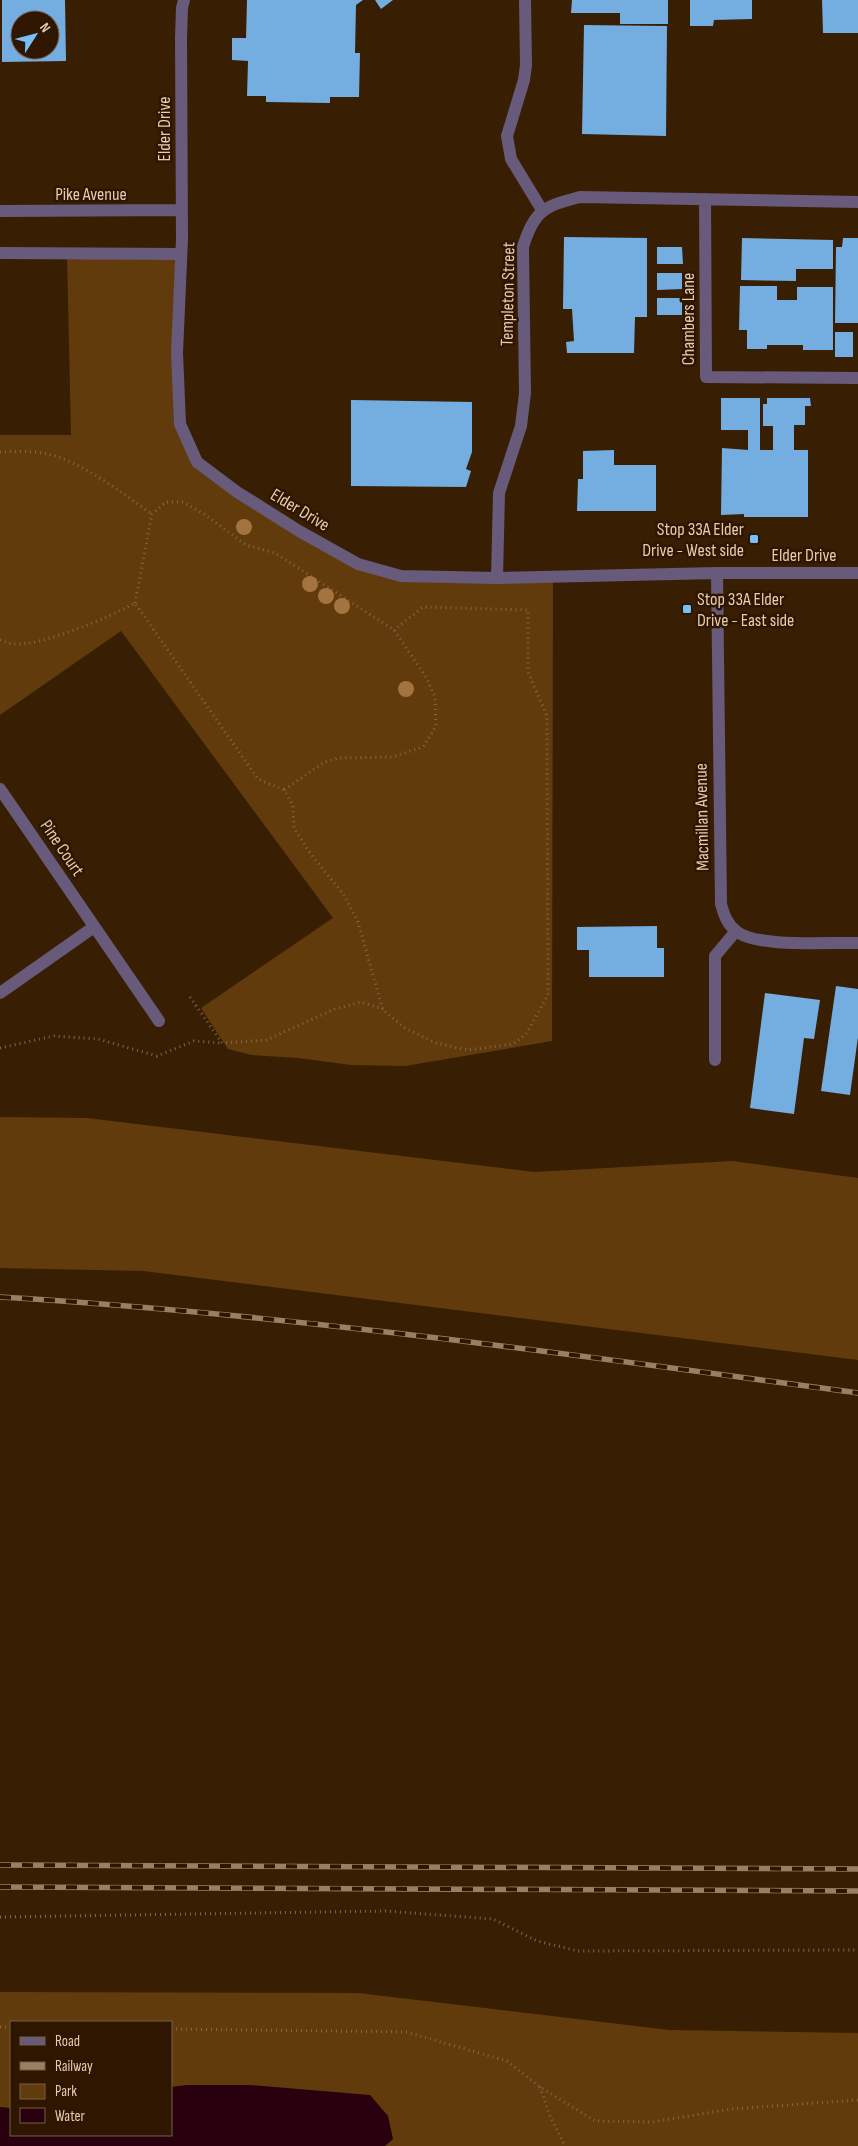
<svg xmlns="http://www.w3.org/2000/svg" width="858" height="2146" viewBox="0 0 858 2146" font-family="'Sofia Sans Condensed',sans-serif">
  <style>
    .green { fill: #623b0c; fill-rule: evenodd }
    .water { fill: #29010e }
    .building { fill: #74addf; fill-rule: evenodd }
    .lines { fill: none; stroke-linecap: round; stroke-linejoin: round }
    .path { stroke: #81674c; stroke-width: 3; stroke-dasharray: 1 4; stroke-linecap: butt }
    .minor { stroke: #685a7a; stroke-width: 12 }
    .rail-casing { stroke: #997f64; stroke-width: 5.5 }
    .rail { stroke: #2e1600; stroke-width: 4; stroke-dasharray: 11; stroke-linecap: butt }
    .tree { fill: #a47340 }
    .poi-dot { fill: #7abef8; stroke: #2e1600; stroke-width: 2 }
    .labels { text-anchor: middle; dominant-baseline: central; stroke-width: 5; stroke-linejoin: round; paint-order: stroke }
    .street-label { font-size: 18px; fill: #e7ccb2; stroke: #2e1600 }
    .poi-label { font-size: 18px; fill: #e7ccb2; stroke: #2e1600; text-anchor: end }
  </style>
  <rect width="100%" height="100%" fill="#381f03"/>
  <path class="green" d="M67,253L181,254L180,424L197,462L358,564L401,576H553L552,1041L405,1066L351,1065L298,1058L252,1055L228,1049L201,1008L333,918L121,631L0,715V435H71Z
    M0,1117L87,1118L534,1172L732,1161L858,1178V1360L143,1271L0,1268Z
    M0,1992L358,1993L669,2030L858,2033V2146H0ZM11,2022H171V2135H11Z"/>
  <path class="water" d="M187,2085H250L370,2095L388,2116L393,2139L385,2146H0V2107L11,2108V2135H171V2087Z"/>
  <path class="building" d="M2,0H65L66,61L2,62ZM20,20H50V50H20Z
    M247,0H363L356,5L355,53H360L359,97H330V103L266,102V96H247L248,61L232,60V38H246Z
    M375,0H393L381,9Z
    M572,0H668V24H620V13H571Z
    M690,0H752V19L714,20L713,26H690Z
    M822,0H858V33H823Z
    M584,25L667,26L666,136L582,134Z
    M564,237L647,238V317H635L634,353H567L566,342L574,341L572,309H563Z
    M742,238L833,240V269H796V281L741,280Z
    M843,238H858V323H835L836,247H842Z
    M657,247H682L683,264H657Z
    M657,273H682V289L657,290Z
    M740,286H777V300H797V287H833V350H803V345H767V349H747V330H739Z
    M657,298H682V315H657Z
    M835,332H853V357H835Z
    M721,398H760V450H773V426H763V404H767V398H810L811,406H805V425H794V450H808V517H744V514L721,515L722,448L748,450V430H721Z
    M351,400L472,402V452L466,469L471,471L466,487L351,486Z
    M614,450V465H656V511H577L578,479H583V451Z
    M657,926V948H664V977H589V950H577V927Z
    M836,986L858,989V1037L850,1095L821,1091Z
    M765,993L820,1000L814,1039L804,1038L794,1114L750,1108Z"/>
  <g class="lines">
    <path class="path" d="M0,452C15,451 32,451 47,454C81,461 123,494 152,514
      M135,603L152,514L166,502H183L207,516L246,545L275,553L394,630L426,677L435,697L436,726L423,747L392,757L338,758L323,763L284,790
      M0,640C5,642 10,644 15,644C42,646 110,617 135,603L258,779L284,790L293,805L294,828L310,853L344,895L358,922L383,1010L405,1028L436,1043L468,1050L513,1044L526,1034L548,995L547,716L528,672V610L423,607L394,630
      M190,997L222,1043L266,1040L335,1009L361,1002L383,1009
      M0,1048L54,1036L98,1039L157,1056L194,1041L222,1043
      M0,1917L385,1911L493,1919L537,1941L578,1951L858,1950
      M0,2027H11
      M171,2029L406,2032L507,2061L540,2087L595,2121L653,2122L731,2109L858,2100
      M540,2087L550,2116L565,2146"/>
    <path class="minor" d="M184,0L182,8L181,38L182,239L177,353L180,424L197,462L237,492L299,531L358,564L401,576L497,578L717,573H858
      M525,0L526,65L524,80L507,136L511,159L542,210
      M705,199L706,377L858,378
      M0,211L182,210
      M0,253L181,254
      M717,573L721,904C724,915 727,924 736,931C756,948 830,942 858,943
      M497,578L499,493L521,426L525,393L523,247C534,210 545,206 580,197L858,202
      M0,789L159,1021
      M0,993L94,927
      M715,1060V956L736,931"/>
    <g class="rail-casing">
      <path id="rail" d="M0,1297C287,1314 573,1355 858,1393
        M0,1865L858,1869
        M0,1887L858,1891"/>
    </g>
    <use href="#rail" class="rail"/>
  </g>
  <g class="tree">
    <circle cx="244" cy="527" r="8"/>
    <circle cx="310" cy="584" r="8"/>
    <circle cx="326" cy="596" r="8"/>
    <circle cx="342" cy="606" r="8"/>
    <circle cx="406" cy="689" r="8"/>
  </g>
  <g class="poi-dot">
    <rect x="749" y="534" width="10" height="10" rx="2.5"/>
    <rect x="682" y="604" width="10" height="10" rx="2.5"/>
  </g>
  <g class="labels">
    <g class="street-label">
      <text transform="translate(164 129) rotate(-90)">Elder Drive</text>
      <text x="91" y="194">Pike Avenue</text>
      <text transform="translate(508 294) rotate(-89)">Templeton Street</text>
      <text transform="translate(688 319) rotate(-90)">Chambers Lane</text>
      <text transform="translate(300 510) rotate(31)">Elder Drive</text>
      <text x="804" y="555">Elder Drive</text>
      <text transform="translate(702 817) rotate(-91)">Macmillan Avenue</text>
      <text transform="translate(62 848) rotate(56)">Pine Court</text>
    </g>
    <g class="poi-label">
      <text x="744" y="529">Stop 33A Elder<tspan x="744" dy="21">Drive - West side</tspan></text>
      <text x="697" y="599" text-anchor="start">Stop 33A Elder<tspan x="697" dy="21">Drive - East side</tspan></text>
    </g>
  </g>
  <rect x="10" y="2021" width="162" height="115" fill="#2e1600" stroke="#785f47"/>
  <rect x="20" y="2037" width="25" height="8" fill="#685a7a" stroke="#785f47"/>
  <text x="55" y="2046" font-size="15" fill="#e7ccb2">Road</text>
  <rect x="20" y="2062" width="25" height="8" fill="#997f64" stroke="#785f47"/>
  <text x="55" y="2071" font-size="15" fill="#e7ccb2">Railway</text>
  <rect x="20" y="2084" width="25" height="15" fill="#623b0c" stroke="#785f47"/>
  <text x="55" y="2096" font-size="15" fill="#e7ccb2">Park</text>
  <rect x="20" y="2108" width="25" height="15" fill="#29010e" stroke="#785f47"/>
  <text x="55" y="2121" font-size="15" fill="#e7ccb2">Water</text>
  <g transform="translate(35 35) rotate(54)"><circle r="24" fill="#2e1600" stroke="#785f47"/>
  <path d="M0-4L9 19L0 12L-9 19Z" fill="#7abef8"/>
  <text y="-8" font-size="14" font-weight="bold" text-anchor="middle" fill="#e7ccb2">N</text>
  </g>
</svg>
